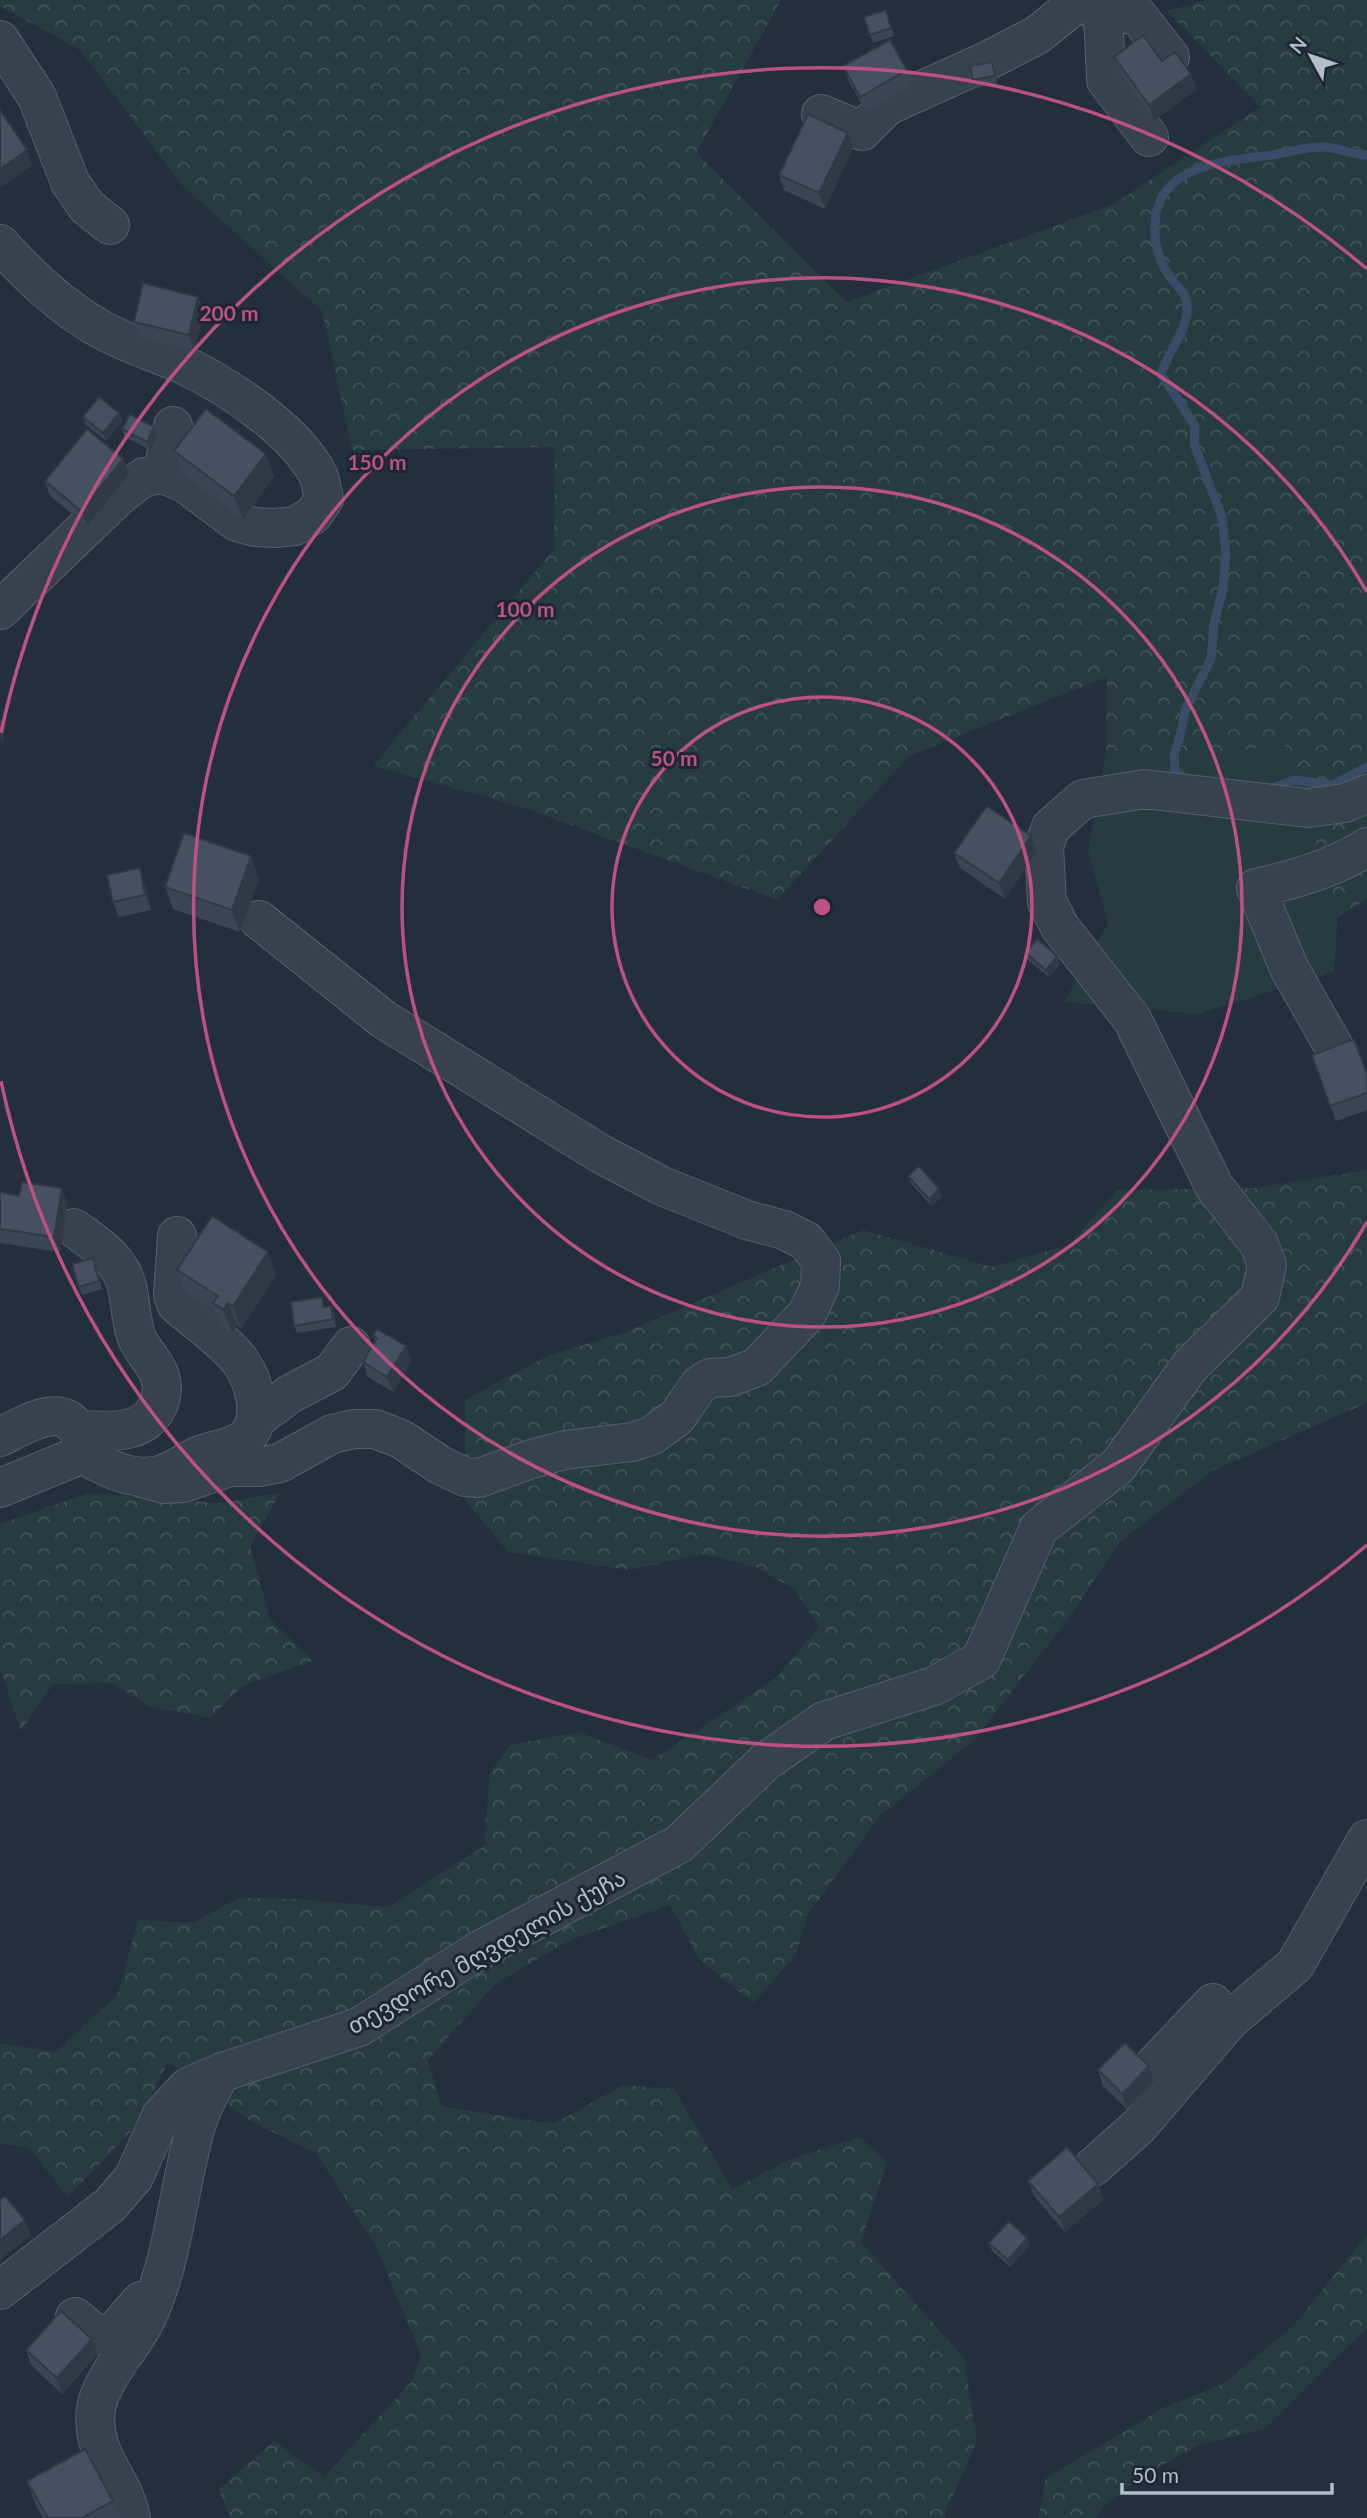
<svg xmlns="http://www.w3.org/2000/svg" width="1367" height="2518" viewBox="0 0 1367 2518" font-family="Lato,'Noto Sans Georgian',sans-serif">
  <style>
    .grass { fill: #263c3f }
    .forest { fill: url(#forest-crowns) }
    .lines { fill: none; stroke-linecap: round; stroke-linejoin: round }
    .stream { stroke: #394c67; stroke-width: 9 }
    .minor-casing { stroke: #565f6c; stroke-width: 40 }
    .minor { stroke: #38414e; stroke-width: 38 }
    .wall { fill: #3b4654 }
    .shaded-wall { fill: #303945 }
    .building { fill: #455162; stroke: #303945; stroke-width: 2 }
    .ring { fill: none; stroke: #bd5182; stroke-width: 3.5 }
    .labels { text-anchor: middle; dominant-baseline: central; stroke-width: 6; stroke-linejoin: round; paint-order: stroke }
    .street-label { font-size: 23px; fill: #b4bcc9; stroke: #1d2633 }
    .centre { fill: #bd5182; stroke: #1d2633; stroke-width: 3.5 }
    .ring-label { font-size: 21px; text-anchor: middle; font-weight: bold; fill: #bd5182; stroke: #1d2633; stroke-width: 6; stroke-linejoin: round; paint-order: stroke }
  </style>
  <defs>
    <pattern id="forest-crowns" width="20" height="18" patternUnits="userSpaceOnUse" patternTransform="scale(1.75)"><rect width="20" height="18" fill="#263c3f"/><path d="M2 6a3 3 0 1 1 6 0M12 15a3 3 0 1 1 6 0" fill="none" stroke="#435659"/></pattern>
  </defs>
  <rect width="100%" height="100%" fill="#242f3e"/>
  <path class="grass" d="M1284,742L1338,917L1334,972L1198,1014L1064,1002L1108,924L1088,851L1106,751L1220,755Z"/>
  <path class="forest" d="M0,0H781L696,153L847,302L1114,204L1260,107L1167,11L1206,0H1367V899L1338,917L1284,743L1220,755L1106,751L1107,677L909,756L777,900L522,807L373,766L554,549L555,447L352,450L322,311L182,185L80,50L0,6Z
    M1367,1170V1403L1212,1471L1120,1542L1067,1621L974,1740L880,1816L807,1916L796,1955L753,2003L699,1959L670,1905L570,1940L495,1984L428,2060L441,2106L554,2124L623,2085L674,2089L732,2189L792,2159L859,2137L887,2161L861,2242L964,2358L977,2441L947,2508L945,2518H230L219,2489L274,2441L324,2477L411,2382L421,2355L376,2246L316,2153L252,2122L168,2062L136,2126L68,2197L30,2149L0,2143V2043L56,2052L118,1994L138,1920L194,1923L238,1898L297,1899L388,1907L484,1846L490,1773L510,1745L579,1732L652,1760L776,1678L819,1627L795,1590L756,1567L703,1554L629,1570L508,1552L465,1500V1400L547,1356L626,1332L863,1230L992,1267L1068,1245L1118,1190L1254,1188Z
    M89,1493L218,1503L280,1493L250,1546L270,1619L313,1661L242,1686L210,1718L149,1706L112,1683L53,1684L21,1731L0,1668V1524Z
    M1367,2235V2328L1265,2429L1199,2445L1147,2473L1103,2507L1095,2518H1038L1046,2478L1163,2408L1225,2383L1294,2325Z"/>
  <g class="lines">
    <path class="stream" d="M1188,780L1175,771L1174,754L1179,740L1186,708L1211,659L1214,623L1223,589L1226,553L1222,517L1194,444L1195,426L1161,374C1168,351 1189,329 1187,305C1187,292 1174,284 1168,274C1158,259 1154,241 1155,223C1158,163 1228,161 1272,155C1289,152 1308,146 1325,147C1339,148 1353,155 1367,155
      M1270,789L1294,780L1333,785L1367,767"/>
    <g class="minor-casing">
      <path id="minor" d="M1096,0L1100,9L1104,32L1106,80L1149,137
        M1100,9L1138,16L1170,57
        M0,40L37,97L70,182L87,207L110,225
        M821,114L862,131L887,106L991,59L1037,35L1081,0
        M0,244C28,275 60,306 97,327C125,344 156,352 186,366C229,387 294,430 317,473C321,480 322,490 324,499L313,515L295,526L274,528L255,527L237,522L185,483L162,474L144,477L120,495L0,610
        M162,474L173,426
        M1334,1047L1289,968L1256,888C1293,880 1335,868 1367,847
        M74,1228C98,1246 122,1259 128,1291C131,1306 131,1323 137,1338C142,1351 154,1361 159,1374C168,1396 155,1422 131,1428C115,1433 94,1430 78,1430
        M255,1420L290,1394L332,1372L351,1346
        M0,1437C22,1427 63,1398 79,1433C83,1443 80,1451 73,1458L0,1488
        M79,1451C101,1466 132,1482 159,1475C174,1472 184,1462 198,1456C212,1450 229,1449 243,1440C267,1422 254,1381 240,1361C223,1339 196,1322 176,1304L173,1295L177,1236
        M142,1478L164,1484L183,1483L230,1467H259L280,1463L332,1434L354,1429H375L401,1439L440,1465L465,1477L479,1478L531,1459L565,1450L632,1442L651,1436L677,1417L699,1385L710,1378L730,1377L757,1367L807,1314L820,1286L821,1261L806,1241L784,1230L747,1220L662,1186L601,1154L383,1019L259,920
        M1154,2065L1213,2003
        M1093,2167L1138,2127L1230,2020L1295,1965L1367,1839
        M0,2290L110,2205L134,2177L161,2116L188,2087L220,2073L359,2027L478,1951L679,1844L765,1762L824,1721L934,1686L981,1660L1039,1528L1118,1466L1190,1366L1260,1297L1267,1265L1259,1244L1214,1186L1132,1019L1060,927L1047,902L1044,846L1051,827L1083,799L1145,789L1308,808L1345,803L1367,794
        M75,2317L96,2335L110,2336L141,2301
        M131,2518C123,2477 90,2455 96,2409C101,2377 134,2346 147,2317C174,2258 178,2188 196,2126C201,2108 212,2090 220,2073"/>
    </g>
    <use href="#minor" class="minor"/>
  </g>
  <path class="wall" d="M886,10L894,36L873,43L870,35Z
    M1114,57L1162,61L1197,89L1154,120L1119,72Z
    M843,66L907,70L912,85L866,112L849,82Z
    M995,69L997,84L976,88L973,80Z
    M853,148L825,209L784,190L779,175Z
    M198,297L204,312L194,351L139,337L134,322Z
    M119,413L122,421L106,441L86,425L83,417Z
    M154,427L157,435L150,450L124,437L122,429Z
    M174,451L266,454L274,477L243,519L182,473Z
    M123,459L129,474L87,526L50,496L45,481Z
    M1031,836L1037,852L1005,899L960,868L954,853Z
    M251,856L259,879L240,932L173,909L165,887Z
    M145,884L151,910L119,917L113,902Z
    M1026,953L1057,956L1060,964L1049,977L1028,960Z
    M1312,1055L1367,1074V1110L1336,1121Z
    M908,1176L942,1197L931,1206L911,1183Z
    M0,1192L67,1203L60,1252L0,1243Z
    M96,1266L102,1289L82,1295L79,1287Z
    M177,1270L276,1275L241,1329L237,1325L232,1333L221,1326L216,1312L185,1292Z
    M331,1306L334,1313L336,1327L297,1333L294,1326L325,1307Z
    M373,1336L412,1361L393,1392L368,1377L363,1362L375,1342Z
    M1149,2066L1154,2081L1127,2109L1103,2086L1098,2070Z
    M1028,2181L1104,2199L1065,2232L1034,2196Z
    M989,2243L1030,2245L1010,2267L992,2251Z
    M26,2350L98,2354L62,2394L31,2365Z
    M27,2481L113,2501L120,2518H43L35,2503Z"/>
  <path class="shaded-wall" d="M1191,74L1197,89L1154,120L1149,105Z
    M848,133L853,148L825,209L819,193Z
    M27,150L33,165L0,188V169Z
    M198,297L204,312L194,351L189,335Z
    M119,413L122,421L106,441L103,433Z
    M154,427L157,435L150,450L147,442Z
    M266,454L274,477L243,519L234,496Z
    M123,459L129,474L87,526L81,511Z
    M4,721L6,728L2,746L0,736Z
    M1031,836L1037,852L1005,899L999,883Z
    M251,856L259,879L240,932L232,910Z
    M140,868L145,884L151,910L145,895Z
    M1057,956L1060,964L1049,977L1046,970Z
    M62,1188L67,1203L60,1252L54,1237Z
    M939,1189L942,1197L931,1206L929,1199Z
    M268,1252L276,1275L241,1329L233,1306Z
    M228,1303L237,1325L232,1333L224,1310Z
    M331,1306L334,1313L336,1327L333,1319Z
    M406,1346L412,1361L393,1392L387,1377Z
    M1149,2066L1154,2081L1127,2109L1122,2094Z
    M1098,2184L1104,2199L1065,2232L1059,2217Z
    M25,2220L31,2235L0,2260V2240Z
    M1027,2238L1030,2245L1010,2267L1008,2260Z
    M92,2339L98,2354L62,2394L57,2378Z"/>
  <path class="building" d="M886,10L891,28L870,35L864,17Z
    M1143,35L1162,61L1175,52L1191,74L1149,105L1114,57Z
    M890,40L907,70L860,97L843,66Z
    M992,62L995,76L973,80L970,66Z
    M0,110L27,150L0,169Z
    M808,114L848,133L819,193L779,175Z
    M143,283L198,297L189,335L134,322Z
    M99,397L119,413L103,433L83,417Z
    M206,409L266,454L234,496L174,451Z
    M130,414L154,427L147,442L122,429Z
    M87,429L123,459L81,511L45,481Z
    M0,720L4,721L0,736Z
    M987,806L1031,836L999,883L954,853Z
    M184,833L251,856L232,910L165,887Z
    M140,868L145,895L113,902L107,875Z
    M1037,939L1057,956L1046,970L1026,953Z
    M1354,1039L1367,1074V1093L1330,1106L1312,1055Z
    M919,1166L939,1189L929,1199L908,1176Z
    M22,1182L62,1188L54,1237L0,1229V1192L19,1196Z
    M212,1216L268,1252L233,1306L228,1303L224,1310L213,1303L218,1296L177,1270Z
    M93,1258L99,1281L79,1287L72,1264Z
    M322,1297L323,1307L331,1306L333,1319L294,1326L291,1302Z
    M377,1329L406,1346L387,1377L363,1362L377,1338L373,1336Z
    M1125,2043L1149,2066L1122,2094L1098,2070Z
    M1067,2147L1098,2184L1059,2217L1028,2181Z
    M5,2196L25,2220L0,2240V2200Z
    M1009,2221L1027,2238L1008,2260L989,2243Z
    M61,2311L92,2339L57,2378L26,2350Z
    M85,2449L113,2501L82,2518H48L27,2481Z"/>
  <g class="ring">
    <circle cx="822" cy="907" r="210"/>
    <circle cx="822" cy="907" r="420"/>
    <path d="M1367 1222A629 629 0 1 1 1367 592"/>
    <path d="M1367 1545A839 839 0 0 1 1 1081M1 733A839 839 0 0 1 1367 269"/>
  </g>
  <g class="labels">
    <g class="street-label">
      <text transform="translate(486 1951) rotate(-29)">თევდორე მღვდელის ქუჩა</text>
    </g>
  </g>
  <circle cx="822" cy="907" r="10" class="centre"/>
  <g class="ring-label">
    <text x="229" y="321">200 m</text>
    <text x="377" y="470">150 m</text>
    <text x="525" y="617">100 m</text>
    <text x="674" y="766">50 m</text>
  </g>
  <g transform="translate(1311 56) rotate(310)" stroke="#1d2633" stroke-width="5" paint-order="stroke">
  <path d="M0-5L12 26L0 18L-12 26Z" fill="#b4bcc9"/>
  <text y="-10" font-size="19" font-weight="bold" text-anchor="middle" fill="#b4bcc9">N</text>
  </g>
  <path d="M1122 2483v10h210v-10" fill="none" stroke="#b4bcc9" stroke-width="3.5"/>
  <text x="1132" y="2483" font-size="21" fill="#b4bcc9" stroke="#1d2633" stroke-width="5" paint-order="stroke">50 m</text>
</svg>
